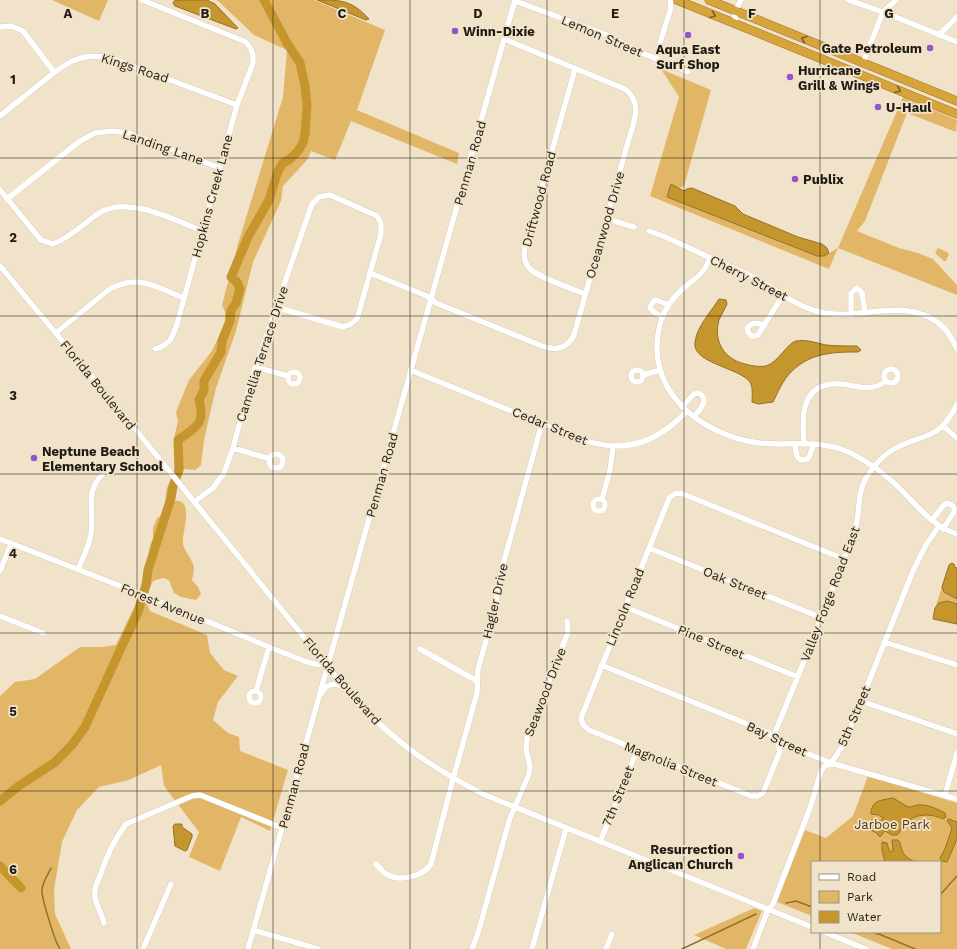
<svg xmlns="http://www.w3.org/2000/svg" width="957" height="949" viewBox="0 0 957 949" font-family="'Work Sans',sans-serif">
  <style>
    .green { fill: #e1b767 }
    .water { fill: #c5952e; stroke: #947126 }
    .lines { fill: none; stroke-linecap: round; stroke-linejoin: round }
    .stream { stroke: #947126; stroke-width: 1.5 }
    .river { stroke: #c5952e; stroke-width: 9 }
    .minor-casing { stroke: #c8baa2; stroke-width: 6 }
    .highway-casing { stroke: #97742d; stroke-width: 9 }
    .minor { stroke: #fff; stroke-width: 5.5 }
    .highway { stroke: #d7a43b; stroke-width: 8 }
    .oneway { stroke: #7c6027 }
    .grid { fill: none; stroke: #211c13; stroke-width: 1; stroke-opacity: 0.55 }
    .poi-dot { fill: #9554c9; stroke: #f1e3ca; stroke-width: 1.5 }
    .labels { text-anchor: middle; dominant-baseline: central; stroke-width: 3.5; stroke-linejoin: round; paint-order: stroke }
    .poi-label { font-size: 13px; font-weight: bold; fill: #211c13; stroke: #f1e3ca; text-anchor: start }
    .street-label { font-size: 13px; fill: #211c13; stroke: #f1e3ca }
    .park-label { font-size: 13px; fill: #513d14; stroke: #f1e3ca }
    .grid-label { font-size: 13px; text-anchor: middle; font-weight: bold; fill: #211c13; stroke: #f1e3ca; stroke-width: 3.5; stroke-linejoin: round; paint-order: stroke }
  </style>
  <rect width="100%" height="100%" fill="#f1e3ca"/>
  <path class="green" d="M52,0H108L99,21Z
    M215,0H314L385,30L357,110L459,153L457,164L351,121L335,160L311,151L307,160L283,186L281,201L253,262L236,331L216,388L204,440L201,465L195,470L184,469L181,476L174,468L177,461L176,448L174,438L178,421L176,412L189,380L212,351L219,336L225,322V312L222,305L238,244L283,97L287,50L254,35L218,1Z
    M661,69L711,90L684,186L680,188L671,184L667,197L817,256H824L838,248L903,97L957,120L956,132L907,113L865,221L857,231L899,248L918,253L933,259L957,285V295L838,248L829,269L650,196L679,97Z
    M938,248L947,252L949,254L946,261H944L935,253Z
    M170,482L176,489L174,501C196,498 181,535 183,544C185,552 192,559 194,567C194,571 193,576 192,580L198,587L201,594L196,600L181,597L174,593L169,580L163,578L153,581L148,591L141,587L145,578L144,572L145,567L148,558L150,545L153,538V528L157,518C168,513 164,497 167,488C168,486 169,484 170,482Z
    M942,587L944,592L957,599V604L947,601L939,603L935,608Z
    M137,601L147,604L150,611L207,635L210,653L224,670L238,676L218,702L213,720L228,733L239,737L240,751L288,770L270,831L241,817L220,871L189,857L199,832L164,786L161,765L129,780L99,787L77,810L62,842L54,890L55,914L71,949H0V696L15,682L35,679L80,647H102L116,645Z
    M868,776L957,803V949H892L850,932H940V862H812V916L777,902L805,830L826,838L853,816Z
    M754,908L762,911L746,949H726L694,935Z"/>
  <path class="water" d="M175,0H207L215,4L238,28L236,29L175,6L173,3Z
    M317,0C342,0 351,0 369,19L366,20Z
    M671,184L684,191L687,189L692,188L735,206L743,214L798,237L822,244L827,248L829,253L824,256H817L667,197Z
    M719,299L726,300L727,304C725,309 721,315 719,320C713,341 724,359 745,364C751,366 760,367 766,366C779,362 787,343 796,341C805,339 817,343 826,345C837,346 847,346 857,346L861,350L858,352C832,352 810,353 791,372C783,380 778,392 773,402L758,404L752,402C752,397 753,389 751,384C744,368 691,364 695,342C697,326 711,312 719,299Z
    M952,563L955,565L954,567L957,568V599L944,592L942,587L949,565Z
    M947,601L957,604V624L933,619L935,608L939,603Z
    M893,798C899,801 903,805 909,807C913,807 915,805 918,805C927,804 937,809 945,813L946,817L943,819C930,813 914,813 904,825C901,828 900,833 897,835H892L885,831L880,837L875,832L870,830L871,820L881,821L883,818L879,815L871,814C871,800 882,800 893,798Z
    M949,819L957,822V839L947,862L942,861L940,858L945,849L952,828L947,820Z
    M175,824H182V827L192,834V837L187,850L185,851L175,846L173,826Z
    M892,840H898C901,843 900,845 902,850C904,856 909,859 915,862H885L882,850V842L887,843L889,850L891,852L893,851Z"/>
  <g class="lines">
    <path class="stream" d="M51,868C48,874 43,882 42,889C41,897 55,942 60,949
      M940,895L957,876
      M786,903L796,901L812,907
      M876,934H879L882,932
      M879,934L915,949
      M682,949L756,914"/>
    <path class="river" d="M0,801L20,785L54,763L72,745L85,727L122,646L138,612L146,585L148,570L171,498L173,486L179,470L178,440C196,427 206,424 199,400L204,390V381L221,352L222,341L230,321L231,310L236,303L240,289L237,282L231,277L248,237L269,200L278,171L283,163L290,159L298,151L303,143L305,134L307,105L305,86L300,63L287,43L264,0
      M0,866L21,888"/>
    <g class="minor-casing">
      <path id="minor" d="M142,0L246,42L251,49L253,55V63L237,105L177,324C172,338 171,344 155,349
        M848,0L883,12L957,42
        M515,1L610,36L635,50L688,72
        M735,23V11L741,0
        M0,27L11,26L23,31L54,72
        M939,35L957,17
        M655,59L670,11L671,0
        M863,63L883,12L896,0
        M575,69L525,247C523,255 524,261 529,268C536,277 573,289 585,294
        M0,116C12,106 24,97 36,87C62,66 79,49 114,59L237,105
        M0,190L41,240L53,244C71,237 83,224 99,213C127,195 175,220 202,231
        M7,199L80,141L95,133L103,132L112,131L129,133L220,168
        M607,219L634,227
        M649,231L663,236C681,244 698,252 715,260C729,266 744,272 757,279C776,289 794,305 816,311C858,324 908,292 944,328C950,334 953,342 957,349
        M710,258C708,262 706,267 703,271C698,278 691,281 685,287C674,296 665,308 661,321C641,388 699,435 759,443C786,446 814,440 841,449C858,455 881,471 894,483C914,501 930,526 957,534
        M0,266L127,419L355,700C396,743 432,768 485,795L812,927
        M370,273L427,296L436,303L542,346C556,351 567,349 574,335L628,142C633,124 644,103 625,89L504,39
        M851,315V293L857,288L862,293L865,313
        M663,317L655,313L650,308C651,304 652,301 656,300L669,305
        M764,325C757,323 753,321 747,328L748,332L751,336H755L758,335L783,295
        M56,333L107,291C136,272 156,287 184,298
        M255,367L288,376
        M884 376a7 7 0 1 1 14 0a7 7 0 1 1-14 0Z
        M631 376a6 6 0 1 1 12 0a6 6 0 1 1-12 0Z
        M410,370L583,440C626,454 656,443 687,411
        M288 378a6 6 0 1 1 12 0a6 6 0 1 1-12 0Z
        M643,375L660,370
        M682,407L694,394L699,393C710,400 700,409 694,417
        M943,426L957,438
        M795,444C796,449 795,460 803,460C806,460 807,459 809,457C811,453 812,448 814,444
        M804,444C802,420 800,387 832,384C850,382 869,395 886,381
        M233,448L270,459
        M269 461a7 7 0 1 1 14 0a7 7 0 1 1-14 0Z
        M593 505a6 6 0 1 1 12 0a6 6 0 1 1-12 0Z
        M602,499L610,470L613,447
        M194,502L213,488L224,473L233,448L252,377L312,204L319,197L330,195L377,216L381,223V234L357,319L351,324L343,327L276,307
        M932,520L943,506L947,503L952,505L954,508V512L943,529
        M0,539L151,598L269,647L307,662L315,664L327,665
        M649,548L822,618
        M844,559L683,494L676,493L670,497L668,501L581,718L583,725L589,730L751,796H758L763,793L780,751L774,734L776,730C799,674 822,618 843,561C846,552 851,543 854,533C861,515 856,495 866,478C872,469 879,459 888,453C918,432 938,445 957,404
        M78,569C83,558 89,546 91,534C95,506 82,492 107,470
        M0,571L11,544
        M625,607L798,677
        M0,616L43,633
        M884,642L957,665
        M420,649L477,681
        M601,665L767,732L781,743L831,763L957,799
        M249 697a6 6 0 1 1 12 0a6 6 0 1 1-12 0Z
        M256,691L269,647
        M321,694C326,684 334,682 343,687
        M861,701L957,734
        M945,795L957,753
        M600,842L637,750
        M376,864C380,868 383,873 388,875C400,882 424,876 431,864L453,779L477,693L478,669L494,612L501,572L542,423
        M104,923C102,912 93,902 95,891C95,886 98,881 100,876C106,857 114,840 126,824L192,796L200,795L282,828
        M253,930L318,949
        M824,932L866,949
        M143,949L171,884
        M248,949L515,0
        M472,949L478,933L510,818L529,774L530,765L526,750L527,738L568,632L567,621
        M532,949L566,829
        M606,949L612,934
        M753,949L768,910L773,904L810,808L821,771L825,766L831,763L844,744L913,571L926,545L939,526"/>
    </g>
    <g class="highway-casing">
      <path id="highway" d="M677,0L957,114
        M709,0L957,101"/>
    </g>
    <use href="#minor" class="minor"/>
    <use href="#highway" class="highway"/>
  </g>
  <defs><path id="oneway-chevron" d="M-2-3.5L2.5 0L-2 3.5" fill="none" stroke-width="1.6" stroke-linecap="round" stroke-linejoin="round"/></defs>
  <g class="oneway">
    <use href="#oneway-chevron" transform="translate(713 15) rotate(22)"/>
    <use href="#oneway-chevron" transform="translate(804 39) rotate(-158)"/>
    <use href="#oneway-chevron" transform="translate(898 90) rotate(22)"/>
  </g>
  <path class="grid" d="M137,0V949M273,0V949M410,0V949M547,0V949M684,0V949M820,0V862M0,158H957M0,316H957M0,474H957M0,633H957M0,791H957M820,932V949"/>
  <g class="poi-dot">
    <circle cx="455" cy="31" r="4"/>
    <circle cx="688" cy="35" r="4"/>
    <circle cx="930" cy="48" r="4"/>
    <circle cx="790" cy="77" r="4"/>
    <circle cx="878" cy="107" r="4"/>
    <circle cx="795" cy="179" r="4"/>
    <circle cx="34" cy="458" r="4"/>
    <circle cx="741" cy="856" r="4"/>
  </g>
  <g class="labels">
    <g class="poi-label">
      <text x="463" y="31">Winn-Dixie</text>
      <text x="922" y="48" text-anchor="end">Gate Petroleum</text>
      <text x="688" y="49" text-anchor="middle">Aqua East<tspan x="688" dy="15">Surf Shop</tspan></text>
      <text x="798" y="70">Hurricane<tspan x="798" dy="15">Grill &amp; Wings</tspan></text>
      <text x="886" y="107">U-Haul</text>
      <text x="803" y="179">Publix</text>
      <text x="42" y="451">Neptune Beach<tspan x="42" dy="15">Elementary School</tspan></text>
      <text x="733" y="849" text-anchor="end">Resurrection<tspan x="733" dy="15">Anglican Church</tspan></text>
    </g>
    <g class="street-label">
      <text transform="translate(602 36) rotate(23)">Lemon Street</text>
      <text transform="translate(135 68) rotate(18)">Kings Road</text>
      <text transform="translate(163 147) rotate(19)">Landing Lane</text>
      <text transform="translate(470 163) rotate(-74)">Penman Road</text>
      <text transform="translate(212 196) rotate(-75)">Hopkins Creek Lane</text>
      <text transform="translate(539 199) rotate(-75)">Driftwood Road</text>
      <text transform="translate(605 225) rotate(-74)">Oceanwood Drive</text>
      <text transform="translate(749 278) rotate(27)">Cherry Street</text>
      <text transform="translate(262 354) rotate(-72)">Camellia Terrace Drive</text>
      <text transform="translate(98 385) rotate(51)">Florida Boulevard</text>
      <text transform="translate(550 426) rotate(22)">Cedar Street</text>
      <text transform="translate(382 475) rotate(-74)">Penman Road</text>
      <text transform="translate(735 583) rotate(22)">Oak Street</text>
      <text transform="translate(830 594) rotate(-69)">Valley Forge Road East</text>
      <text transform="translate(495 601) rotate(-77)">Hagler Drive</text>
      <text transform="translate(163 604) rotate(22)">Forest Avenue</text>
      <text transform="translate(625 607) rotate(-68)">Lincoln Road</text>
      <text transform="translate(711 642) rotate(22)">Pine Street</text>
      <text transform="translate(342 681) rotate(49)">Florida Boulevard</text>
      <text transform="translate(545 692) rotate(-69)">Seawood Drive</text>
      <text transform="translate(854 716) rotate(-67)">5th Street</text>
      <text transform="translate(777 739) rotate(25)">Bay Street</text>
      <text transform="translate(671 764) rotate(22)">Magnolia Street</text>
      <text transform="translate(294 786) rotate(-75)">Penman Road</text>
      <text transform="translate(618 796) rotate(-68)">7th Street</text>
    </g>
    <g class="park-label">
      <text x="892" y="824">Jarboe Park</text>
    </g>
  </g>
  <g class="grid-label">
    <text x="68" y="18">A</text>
    <text x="205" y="18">B</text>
    <text x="342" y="18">C</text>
    <text x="478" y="18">D</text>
    <text x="615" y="18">E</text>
    <text x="752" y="18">F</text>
    <text x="889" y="18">G</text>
    <text x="13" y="84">1</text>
    <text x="13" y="242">2</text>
    <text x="13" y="400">3</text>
    <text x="13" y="558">4</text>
    <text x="13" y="716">5</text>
    <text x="13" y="874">6</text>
  </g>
  <rect x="811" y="861" width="130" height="72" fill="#f1e3ca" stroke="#9e9381"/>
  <rect x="819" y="874" width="20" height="6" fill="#ffffff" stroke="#9e9381"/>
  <text x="847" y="881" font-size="12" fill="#211c13">Road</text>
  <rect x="819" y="891" width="20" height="12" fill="#e1b767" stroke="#9e9381"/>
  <text x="847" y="901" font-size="12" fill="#211c13">Park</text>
  <rect x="819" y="911" width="20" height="12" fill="#c5952e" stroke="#9e9381"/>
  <text x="847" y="921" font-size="12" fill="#211c13">Water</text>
</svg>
